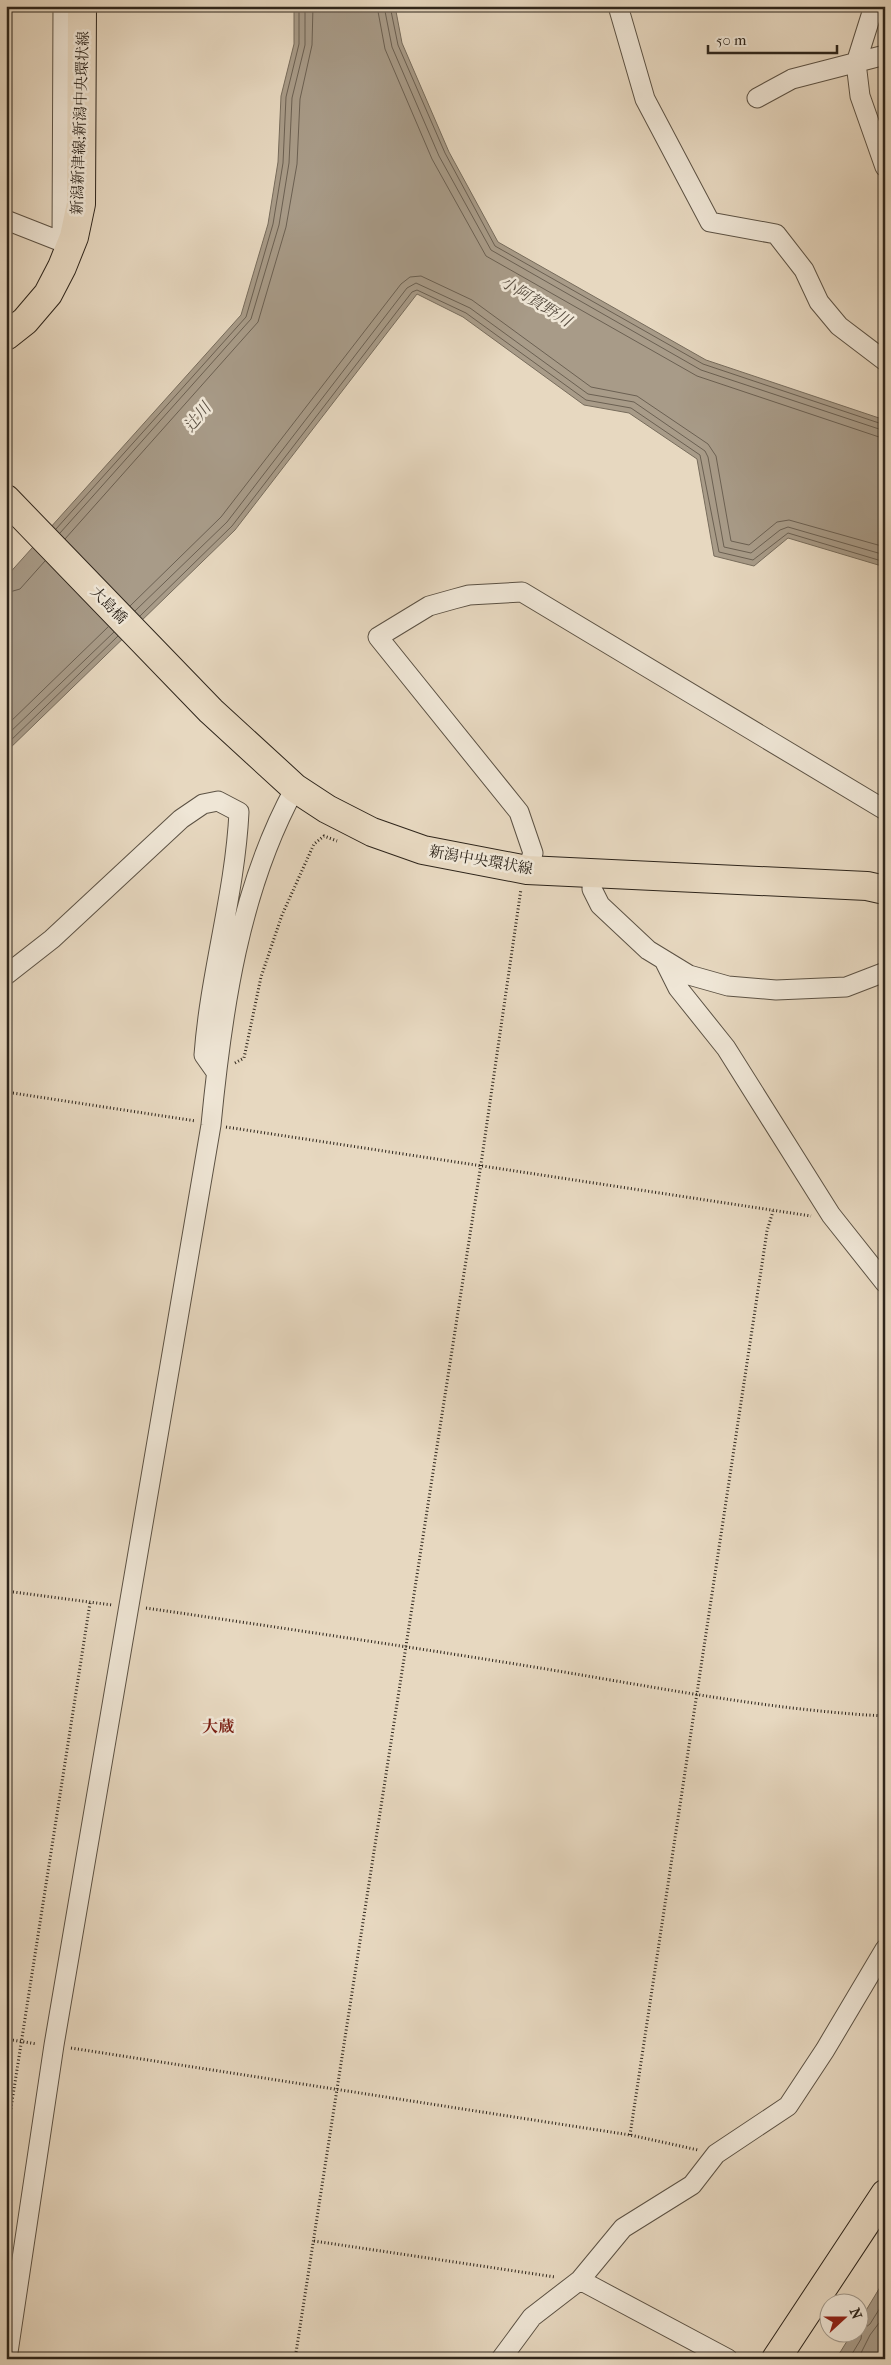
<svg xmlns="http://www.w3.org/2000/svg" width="891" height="2365" viewBox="0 0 891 2365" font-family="'IM FELL French Canon','Noto Serif JP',serif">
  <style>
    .water { fill: #a89b88; stroke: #776c5c }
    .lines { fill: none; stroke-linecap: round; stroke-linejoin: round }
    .shore { stroke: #6b6052; stroke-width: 1 }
    .street-casing { stroke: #5c5244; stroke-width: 21 }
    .primary-casing { stroke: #2e251b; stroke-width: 30 }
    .path { stroke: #2e251b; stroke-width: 3; stroke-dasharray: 1 2.5; stroke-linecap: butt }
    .street { stroke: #efe6d6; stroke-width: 19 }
    .primary { stroke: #e7d8c0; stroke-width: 28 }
    .labels { text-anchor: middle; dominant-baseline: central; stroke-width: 5; stroke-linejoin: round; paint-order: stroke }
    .street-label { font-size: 15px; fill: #2e251b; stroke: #efe6d6 }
    .water-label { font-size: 16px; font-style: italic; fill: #594e41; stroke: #efe6d6 }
    .neighbourhood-label { font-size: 16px; font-weight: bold; fill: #7a1f14; stroke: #efe6d6 }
  </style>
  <rect width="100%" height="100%" fill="#e7d8c0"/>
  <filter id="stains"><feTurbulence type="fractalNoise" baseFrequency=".004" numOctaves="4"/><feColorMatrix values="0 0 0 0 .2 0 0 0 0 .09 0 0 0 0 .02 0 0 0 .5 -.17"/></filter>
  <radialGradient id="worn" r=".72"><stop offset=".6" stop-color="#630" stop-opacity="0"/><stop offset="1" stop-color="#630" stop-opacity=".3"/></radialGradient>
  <path class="water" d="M294,6H395L402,43L449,152L498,242L706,360L885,420V567L788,538L754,566L714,556L697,459L629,413L584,405L463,317L417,294L235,530L6,752V577L241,315L268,224L278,162L281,96L294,44Z
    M885,2279V2359H836L852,2333L858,2332L859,2322Z"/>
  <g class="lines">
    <path class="shore" d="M377,6L385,49L432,159L486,256L697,376L885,439
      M384,6L392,47L439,156L491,250L701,370L885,431
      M390,6L398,45L445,153L495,246L703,364L885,425
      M56,529L246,317L273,224L283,163L286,97L299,44V6
      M60,533L251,319L279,225L289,163L292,98L305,45V6
      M65,539L258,322L286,227L297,164L300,99L312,45L313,6
      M6,593L20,589L45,561
      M130,606L221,517L401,284L410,277L421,276L472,300L591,387L637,396L708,444L716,456L731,541L749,545L777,522L789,520L885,547
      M135,611L227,522L407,288L416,283L470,308L588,394L634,402L705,451L708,457L724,547L751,553L780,530L788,527L885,555
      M140,616L232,526L412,292L417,290L466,313L586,400L631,408L700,455L719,552L753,560L788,533L885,562
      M6,726L108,627
      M6,736L114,632
      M6,745L118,636
      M849,2359L861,2339L862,2330L870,2324L885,2300
      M858,2359L870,2335L885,2315"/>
    <g class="street-casing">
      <path id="street" d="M618,6L645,99L710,222L776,234L804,270L819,302L839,326L885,361
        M874,6L856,63L860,96L885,167
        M757,98L792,79L885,55
        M6,220L62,242L73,238
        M62,242L63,6
        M527,870L533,853L519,812L378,637L429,606L454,599L469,595L522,592L885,810
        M593,872L592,889L600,905L648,950L689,975L728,986L776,990L846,987L885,972
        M665,962L678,988L726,1048L831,1215L885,1283
        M6,975L52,939L181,819L203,804L218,801L239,812C235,894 210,973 204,1055L216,1072
        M580,2280L728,2359
        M7,2359L54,2045L211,1125C222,1011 239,890 295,788
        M501,2359L532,2317L580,2280L623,2228L692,2185L716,2154L788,2106L825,2050L885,1949"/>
    </g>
    <g class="primary-casing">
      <path id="primary" d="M6,336L25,321L48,294L62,267L74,237L81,204L82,6
        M6,499L211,711L295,788L327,809L372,832L423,850L527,870L867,886L885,890
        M776,2359L885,2194"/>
    </g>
    <path class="path" d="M235,1063L244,1058L261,977L282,915L314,844L324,836L337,841
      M6,1092L196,1121
      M226,1127L811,1216
      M6,1591L112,1605
      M146,1608C275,1627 405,1646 534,1667C650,1686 767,1710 885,1716
      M6,2039L37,2044
      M71,2048L630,2135L698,2150
      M630,2135L767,1231L773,1211
      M6,2140L90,1603
      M314,2241L555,2277
      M295,2359L481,1164L521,889"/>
    <use href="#street" class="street"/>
    <use href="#primary" class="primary"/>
  </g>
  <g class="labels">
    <g class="street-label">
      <text transform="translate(80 123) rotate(-88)">新潟新津線;新潟中央環状線</text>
      <text transform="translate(109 605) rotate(46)">大島橋</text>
      <text transform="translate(481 860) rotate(10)">新潟中央環状線</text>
    </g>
    <g class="water-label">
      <text transform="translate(536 301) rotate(32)">小阿賀野川</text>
      <text transform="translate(197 417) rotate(-50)">辻川</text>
    </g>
    <g class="neighbourhood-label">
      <text x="218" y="1726">大蔵</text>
    </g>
  </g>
  <rect width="891" height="2365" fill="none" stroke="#e7d8c0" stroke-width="25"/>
  <rect x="8" y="8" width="876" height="2350" fill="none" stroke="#2e251b" stroke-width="2.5"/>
  <rect x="12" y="12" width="866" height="2340" fill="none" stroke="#2e251b"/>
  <g transform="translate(844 2318) rotate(69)"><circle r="24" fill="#efe6d6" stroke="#a2998b"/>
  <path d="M0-4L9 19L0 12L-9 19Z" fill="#8f2418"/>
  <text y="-8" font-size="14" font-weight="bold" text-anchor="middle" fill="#2e251b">N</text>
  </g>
  <path d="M708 45v8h129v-8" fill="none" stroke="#2e251b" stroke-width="2.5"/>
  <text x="716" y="45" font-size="15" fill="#2e251b" stroke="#efe6d6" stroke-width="4" paint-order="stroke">50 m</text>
  <rect width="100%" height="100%" filter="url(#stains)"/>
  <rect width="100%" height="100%" fill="url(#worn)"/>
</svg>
